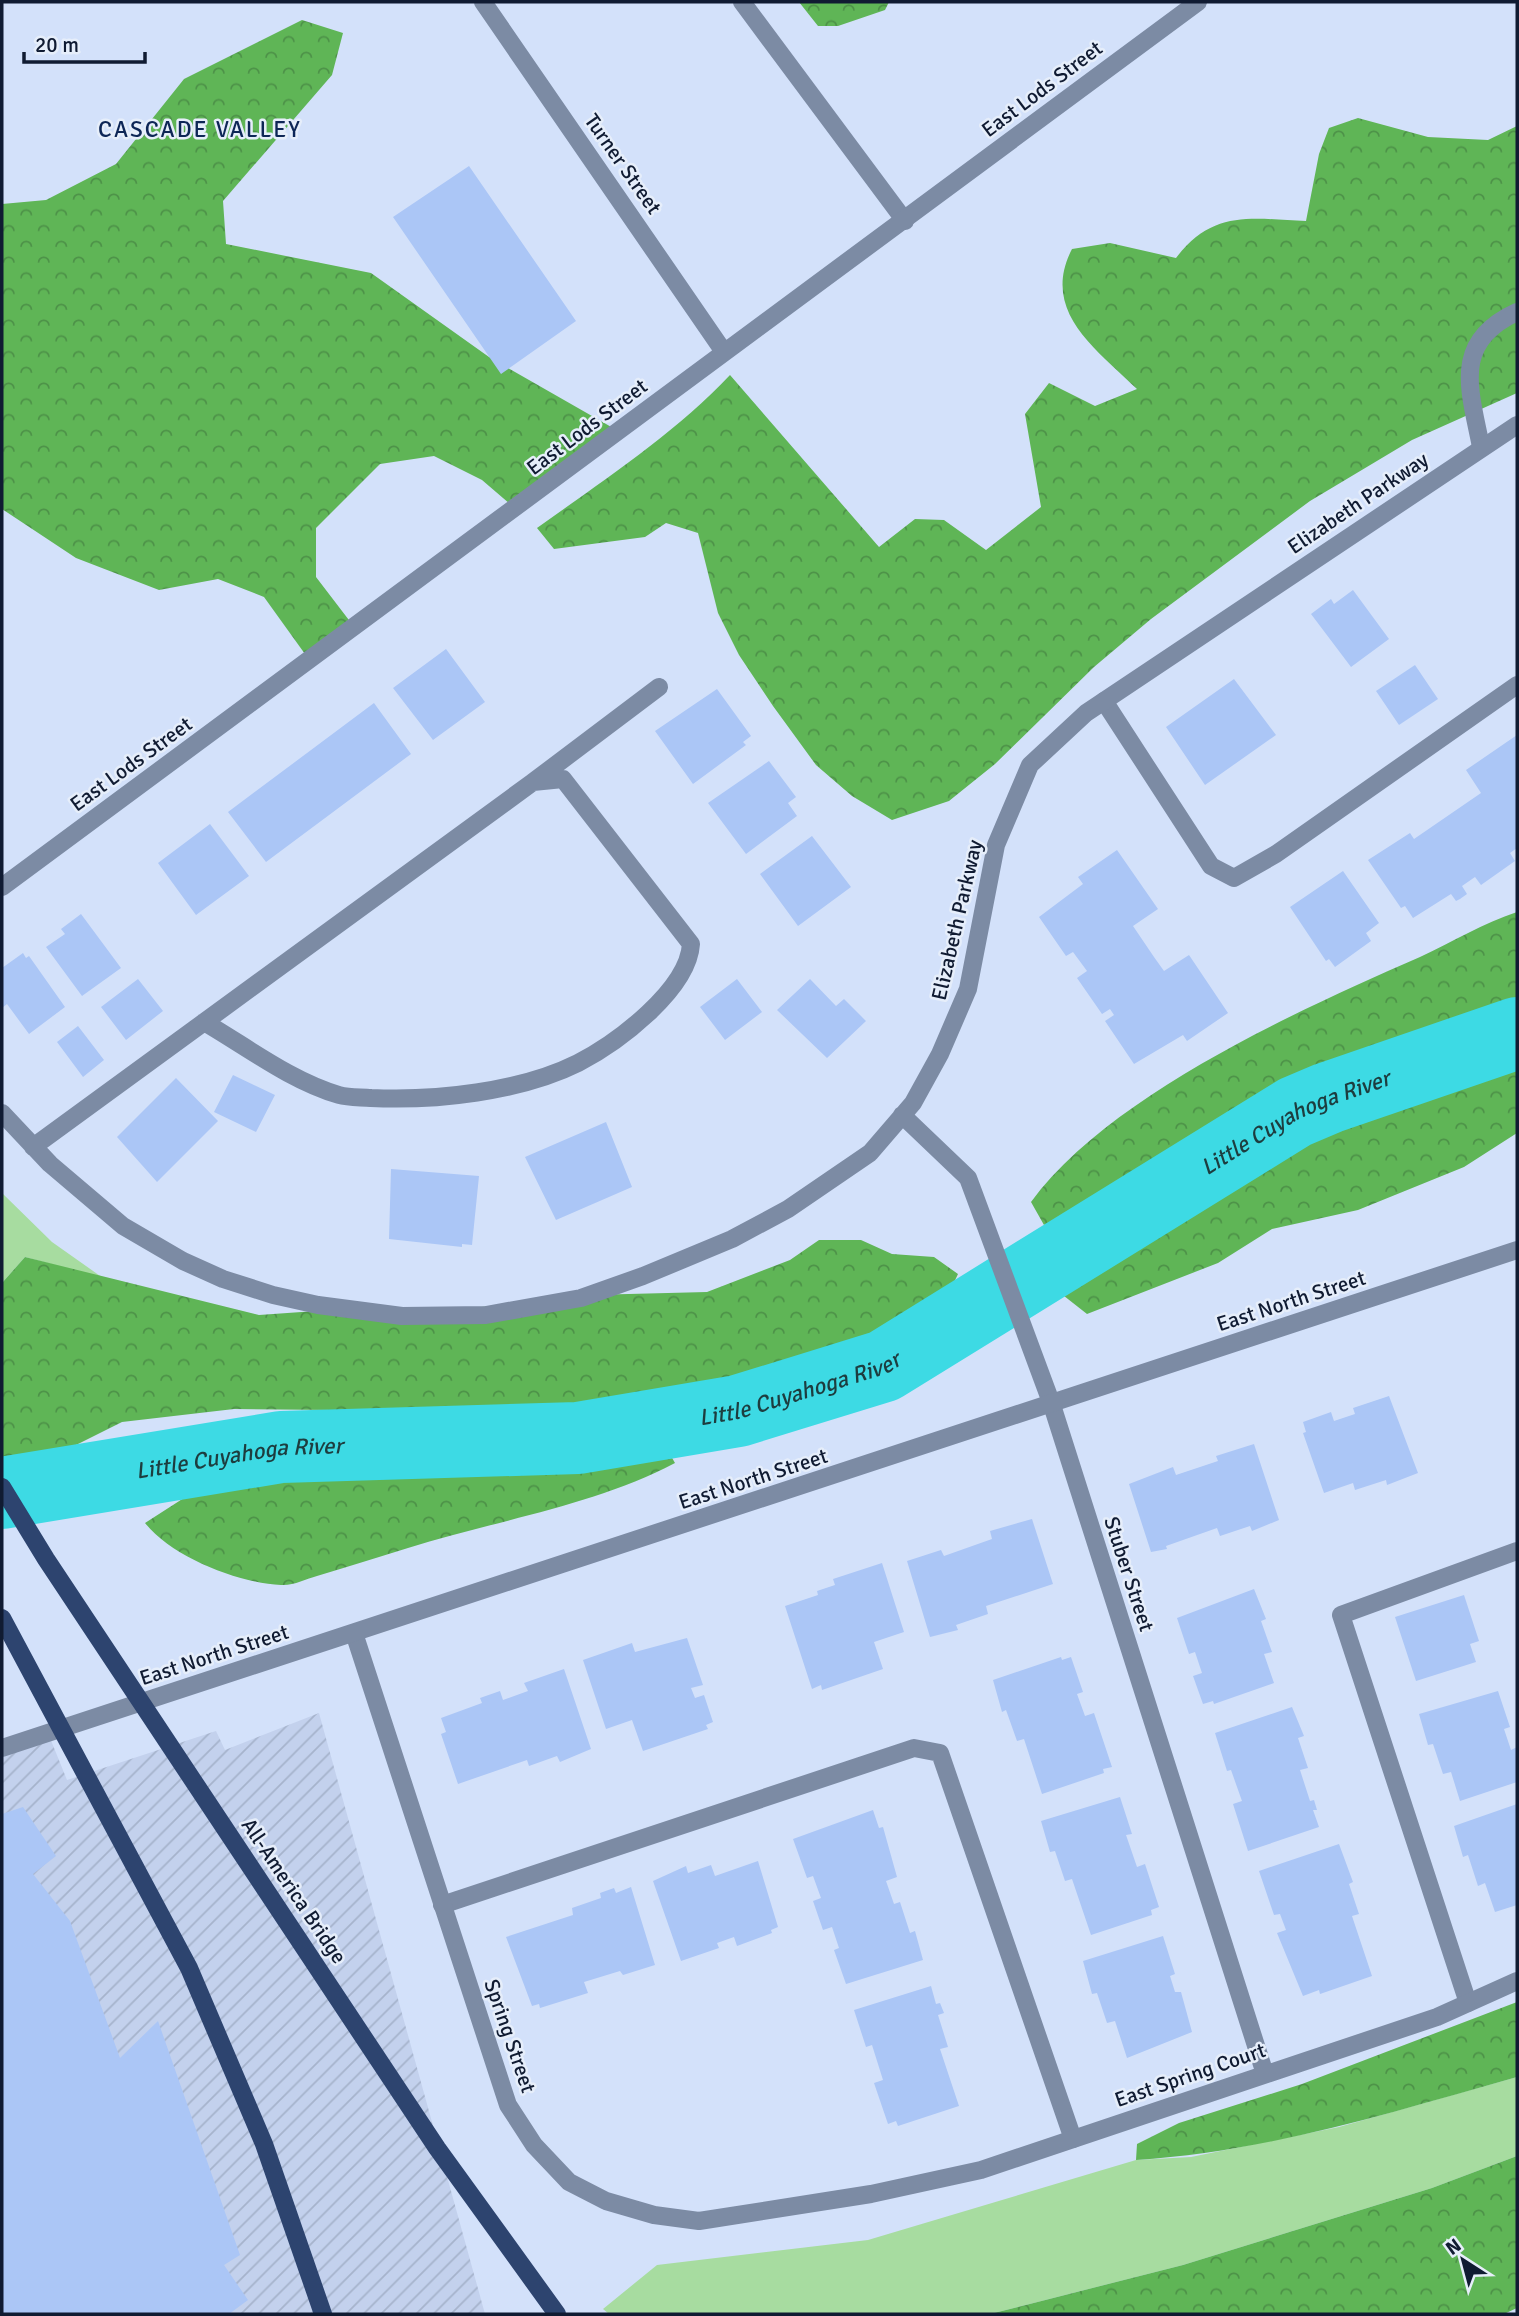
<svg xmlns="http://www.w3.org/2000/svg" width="1519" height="2316" viewBox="0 0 1519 2316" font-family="Signika,sans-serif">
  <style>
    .industrial { fill: url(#industrial-furrows) }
    .grass { fill: #a7dca0 }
    .forest { fill: url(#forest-crowns) }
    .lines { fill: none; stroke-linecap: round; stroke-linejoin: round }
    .river { stroke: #3ddae4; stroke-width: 72 }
    .building { fill: #abc6f6 }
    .service { stroke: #7c8ba4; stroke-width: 18 }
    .minor { stroke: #7c8ba4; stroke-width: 18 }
    .tertiary { stroke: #7c8ba4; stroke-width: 18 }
    .primary-bridge { stroke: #2d446f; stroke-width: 18 }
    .labels { text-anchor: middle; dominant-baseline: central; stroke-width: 5; stroke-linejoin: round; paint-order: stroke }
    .street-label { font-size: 21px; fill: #101b32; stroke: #e6eefa }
    .neighbourhood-label { font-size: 23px; letter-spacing: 2px; fill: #0d2656; stroke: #e6eefa }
    .water-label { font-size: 23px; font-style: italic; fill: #1d3d3f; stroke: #e6eefa }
  </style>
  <defs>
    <pattern id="industrial-furrows" width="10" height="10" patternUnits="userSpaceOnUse" patternTransform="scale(1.75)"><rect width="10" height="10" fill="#c3d1ed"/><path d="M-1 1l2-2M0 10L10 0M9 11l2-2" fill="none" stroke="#a6b3cc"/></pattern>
    <pattern id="forest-crowns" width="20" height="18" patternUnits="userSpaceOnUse" patternTransform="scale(1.75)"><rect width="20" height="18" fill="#5fb556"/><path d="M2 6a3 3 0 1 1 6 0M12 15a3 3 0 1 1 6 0" fill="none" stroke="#4d9248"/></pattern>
  </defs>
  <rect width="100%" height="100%" fill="#d3e1fa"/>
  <path class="industrial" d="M319,1713L485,2314H2V1748L48,1733L67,1780L216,1731L225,1750Z"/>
  <path class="grass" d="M2,1193L52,1242L103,1278L25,1257L2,1283Z
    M1517,2077V2156L1432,2188L1183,2265L990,2314H609L603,2309L657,2265L868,2240L1136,2160L1191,2157L1339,2127Z"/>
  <path class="forest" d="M799,2H889L885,10L838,26H818Z
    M302,20L343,33L332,75L223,201L226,244L371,273L489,357L620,432L516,509L482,480L434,456L380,464L316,528V577L355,628L310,661L264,597L218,579L159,590L76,558L2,509V204L46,200L116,164L184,79Z
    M1358,118L1428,137L1488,140L1517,126V393L1412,440L1310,501L1151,619L1094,667L995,764L949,801L892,820L852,796L816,765L773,706L739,655L718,613L698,533L666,523L645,537L554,549L537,528C604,480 673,435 730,375L879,547L915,519L944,520L986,550L1041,507L1025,414L1049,383L1095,406L1137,389C1096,349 1040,311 1072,249L1110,243L1176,258C1213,209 1252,219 1306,221L1319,154L1329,128Z
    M1517,912V1010L1377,1070L1246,1115L1119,1189L1044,1225L1031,1202C1109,1095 1301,1009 1420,957C1452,942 1484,923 1517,912Z
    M1517,1054V1133L1464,1167L1358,1210L1272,1229L1218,1263L1087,1314L1059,1292L1182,1202L1283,1138L1352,1105L1421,1088Z
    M819,1240H861L892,1254L934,1257L958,1274L948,1295L885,1347L702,1401L618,1403L499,1422L376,1419L332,1410L234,1409L122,1422L38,1464L2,1486V1283L25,1257L259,1315L344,1309L402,1316L589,1295L707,1292L790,1260Z
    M652,1451L671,1456L675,1463C593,1506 497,1520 408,1548C378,1557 348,1567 317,1576C306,1579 293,1586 281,1585C238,1583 172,1557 145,1523L201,1487L261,1461L386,1462L437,1472L578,1465Z
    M1517,2002V2077C1392,2112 1267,2152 1136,2160L1137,2144L1179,2123L1302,2084Z
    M1517,2156V2308L1504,2314H990L1183,2265L1432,2188Z"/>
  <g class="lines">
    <path class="river" id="s1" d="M2,1493L281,1447L578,1438L738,1411L884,1366L1295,1112L1328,1098L1517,1033"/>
  </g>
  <path class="building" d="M469,166L576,321L501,374L393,217Z
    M1353,590L1389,639L1351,667L1311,614L1331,599L1334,604Z
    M446,649L485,702L433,740L393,688Z
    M1415,665L1438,699L1399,725L1376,691Z
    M1234,679L1276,735L1205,785L1166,727Z
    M717,689L751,736L743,742L746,745L693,784L655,731Z
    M374,703L411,754L266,862L228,812Z
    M1517,735V848L1510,853L1515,861L1481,885L1475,877L1462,886L1467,894L1460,899L1456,901L1451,894L1413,918L1405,906L1401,908L1368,860L1410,833L1414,839L1481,793L1466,770Z
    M769,761L796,797L788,803L797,816L746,854L708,803Z
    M210,824L249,876L196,915L158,863Z
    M812,836L851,887L798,926L760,874Z
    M1117,850L1158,909L1133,926L1154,957L1164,971L1189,955L1228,1013L1187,1041L1183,1035L1134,1064L1105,1021L1114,1015L1110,1009L1102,1014L1077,978L1087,971L1073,952L1066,956L1039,917L1083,884L1078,877Z
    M1343,871L1379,923L1366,933L1371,941L1335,967L1329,959L1326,961L1290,907Z
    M81,914L121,968L82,996L46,947L65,934L61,929Z
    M23,953L26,958L29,956L65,1007L29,1034L7,1004L2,1008V968Z
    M138,979L163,1011L126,1040L101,1007Z
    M737,979L762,1012L725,1040L700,1007Z
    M810,979L836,1006L844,999L866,1021L827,1058L777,1010Z
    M78,1026L104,1060L83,1077L57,1042Z
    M233,1075L275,1095L256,1132L214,1112Z
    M176,1078L218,1121L157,1182L117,1137Z
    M606,1122L632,1187L556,1220L525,1157Z
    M391,1169L479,1176L472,1245L462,1244V1247L389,1239Z
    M1389,1396L1418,1473L1387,1485L1386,1480L1355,1490L1353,1483L1324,1493L1303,1433L1306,1432L1303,1422L1331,1412L1334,1421L1355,1414L1353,1408Z
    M1254,1444L1279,1520L1252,1531L1250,1526L1220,1536L1217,1528L1166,1546L1167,1549L1151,1552L1129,1484L1173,1467L1176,1475L1218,1461L1216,1456Z
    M1032,1519L1053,1584L986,1606L988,1614L956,1625L958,1630L930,1637L907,1561L941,1550L944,1556L992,1539L990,1531Z
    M882,1563L904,1632L874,1642L883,1669L822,1690L821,1685L812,1689L785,1606L818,1595L817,1591L835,1585L833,1579Z
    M1254,1589L1266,1619L1261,1621L1272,1652L1264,1654L1274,1683L1214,1704L1213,1701L1203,1704L1193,1676L1202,1673L1195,1652L1189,1654L1177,1618Z
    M1464,1595L1479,1641L1470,1644L1476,1662L1416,1681L1395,1617Z
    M687,1638L703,1685L691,1688L695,1698L704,1695L713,1722L706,1725L708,1729L643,1751L632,1720L606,1729L583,1660L632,1643L635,1652Z
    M1061,1657L1062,1660L1071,1657L1083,1692L1077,1694L1085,1716L1094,1713L1112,1767L1103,1769L1104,1773L1042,1794L1024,1739L1017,1741L1006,1710L1002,1712L993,1680Z
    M564,1669L591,1749L560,1762L557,1756L529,1766L527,1760L458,1784L441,1734L446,1732L441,1718L482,1703L480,1698L500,1691L503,1700L528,1691L524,1683Z
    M1498,1691L1510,1727L1504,1729L1511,1750L1517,1747V1782L1460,1801L1451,1772L1443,1774L1433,1744L1428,1745L1419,1714Z
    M1292,1707L1304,1736L1298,1738L1308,1768L1300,1770L1310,1801L1314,1800L1317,1810H1313L1319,1827L1248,1851L1233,1804L1242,1801L1231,1770L1227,1771L1215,1733Z
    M1120,1797L1132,1834L1126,1835L1137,1867L1145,1864L1159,1907L1151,1910L1152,1915L1091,1935L1072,1879L1065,1881L1055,1851L1050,1852L1041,1821Z
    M1517,1804V1905L1495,1912L1485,1883L1478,1886L1468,1855L1463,1857L1454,1826Z
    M23,1807L56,1856L33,1874L70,1921L120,2058L158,2021L240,2255L224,2265L248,2300L229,2314H2V1814Z
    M873,1810L879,1828L883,1827L897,1877L886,1881L894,1904L900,1902L910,1933L915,1931L923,1960L846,1984L834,1950L839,1948L832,1927L823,1930L813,1901L821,1898L813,1876L807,1878L793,1839Z
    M1339,1844L1353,1882L1349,1884L1359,1914L1352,1916L1372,1976L1320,1994L1319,1990L1303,1996L1277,1933L1286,1930L1280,1914L1274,1915L1259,1871Z
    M758,1861L778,1927L771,1930L772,1933L737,1946L734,1937L717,1943L719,1948L681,1961L653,1881L686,1866L688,1873L711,1865L715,1876Z
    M631,1887L655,1965L623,1975L620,1971L584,1982L588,1993L540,2008L539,2004L532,2006L506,1937L573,1915L572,1908L601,1898L600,1893L614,1888L616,1893Z
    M1163,1936L1175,1974L1170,1976L1175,1992H1181L1192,2032L1127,2058L1115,2021L1107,2023L1097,1993L1092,1994L1083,1961Z
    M931,1986L936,2004L940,2003L944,2013L938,2015L948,2047L940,2049L959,2106L898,2126L896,2121L888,2124L874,2083L883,2080L872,2045L866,2047L854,2010Z"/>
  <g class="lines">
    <path class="service" d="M742,2L905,221
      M1481,447C1470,390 1451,342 1517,312
      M1104,701L1211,866L1234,878L1276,854L1517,685
      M442,1905L914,1748L940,1753L1073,2139
      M1468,2003L1341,1615L1517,1551"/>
    <path class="minor" d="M483,2L724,352
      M533,782L659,687
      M2,887L1198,2
      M2,1113L50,1164L123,1226L183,1261L223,1279L273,1295L318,1305L402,1316L486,1315L581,1298L643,1276L732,1239L788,1209L870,1153L913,1103L940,1054L968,989L996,845L1030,765L1086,713L1517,425
      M902,1115L968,1178L1051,1402L1265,2074
      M33,1147L533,782L563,779L691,944C688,990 617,1043 578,1063C520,1092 435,1101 371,1098C361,1097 349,1098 339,1095C291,1081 247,1047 204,1022
      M354,1633L508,2105L534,2145L569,2182L606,2201L654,2215L699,2221L871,2194L981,2170L1437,2017L1517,1981"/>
    <path class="tertiary" d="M2,1748L1517,1250"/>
    <path class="primary-bridge" d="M2,1487L46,1559L437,2148L557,2314
      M2,1618L189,1968L264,2144L323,2314"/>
  </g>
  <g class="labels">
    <g class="street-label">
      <text transform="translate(1042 89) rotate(-37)">East Lods Street</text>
      <text transform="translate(623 164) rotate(55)">Turner Street</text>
      <text transform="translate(587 427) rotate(-37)">East Lods Street</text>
      <text transform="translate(1358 503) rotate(-34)">Elizabeth Parkway</text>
      <text transform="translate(131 764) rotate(-36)">East Lods Street</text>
      <text transform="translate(957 920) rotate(-77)">Elizabeth Parkway</text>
      <text transform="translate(1291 1301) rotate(-18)">East North Street</text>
      <text transform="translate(753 1479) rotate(-18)">East North Street</text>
      <text transform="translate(1129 1574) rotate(72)">Stuber Street</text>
      <text transform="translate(214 1655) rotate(-18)">East North Street</text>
      <text transform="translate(294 1891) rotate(56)">All-America Bridge</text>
      <text transform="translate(510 2036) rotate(71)">Spring Street</text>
      <text transform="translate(1190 2075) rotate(-19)">East Spring Court</text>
    </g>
    <g class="neighbourhood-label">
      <text x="200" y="129">CASCADE VALLEY</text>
    </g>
    <g class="water-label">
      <text stroke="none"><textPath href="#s1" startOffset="1374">Little Cuyahoga River</textPath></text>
      <text stroke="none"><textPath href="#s1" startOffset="807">Little Cuyahoga River</textPath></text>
      <text stroke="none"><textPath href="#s1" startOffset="240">Little Cuyahoga River</textPath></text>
    </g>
  </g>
  <rect width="1519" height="2316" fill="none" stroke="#101b32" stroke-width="7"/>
  <g transform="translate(1463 2260) rotate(324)" stroke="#e6eefa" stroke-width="5" paint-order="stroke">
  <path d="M0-5L12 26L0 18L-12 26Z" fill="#101b32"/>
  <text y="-10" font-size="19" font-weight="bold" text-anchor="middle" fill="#101b32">N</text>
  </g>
  <path d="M24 52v10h121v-10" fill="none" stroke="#101b32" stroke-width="3.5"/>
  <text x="35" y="52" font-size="21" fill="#101b32" stroke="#e6eefa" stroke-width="5" paint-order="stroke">20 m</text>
</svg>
